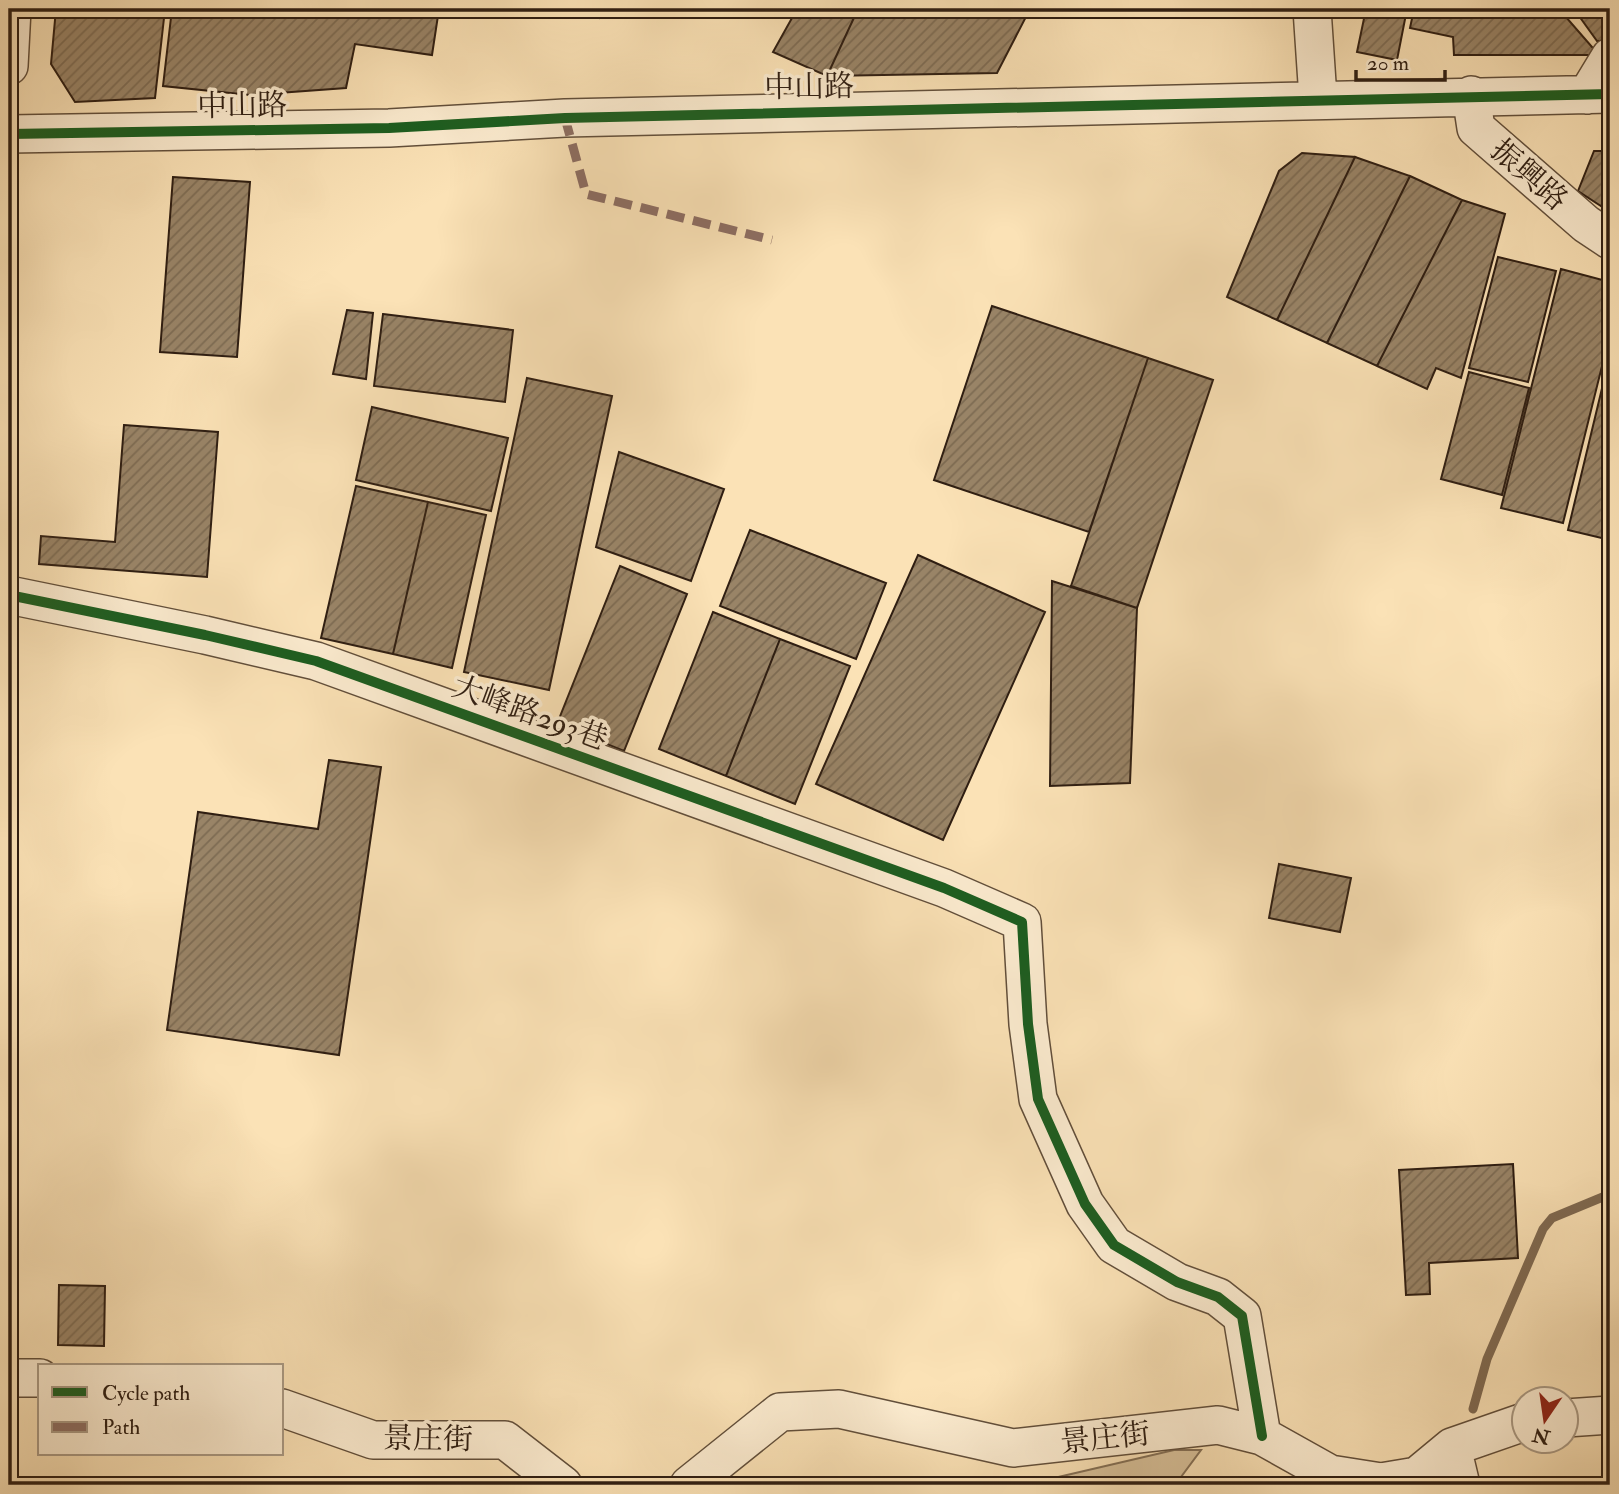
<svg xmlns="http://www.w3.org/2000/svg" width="1619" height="1494" viewBox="0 0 1619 1494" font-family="'IM FELL Double Pica','Noto Serif TC',serif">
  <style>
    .green { fill: #d8c19a; stroke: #847056; stroke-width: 2 }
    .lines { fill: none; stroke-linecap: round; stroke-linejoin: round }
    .stream { stroke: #806b53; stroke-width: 9 }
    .building { fill: url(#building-hatch); stroke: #2f1e12; stroke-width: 2 }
    .minor-casing { stroke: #624f3b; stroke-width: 40 }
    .minor { stroke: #fcecd0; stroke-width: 37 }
    .quiet { stroke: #8d6e63; stroke-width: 9; stroke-dasharray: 18 9; stroke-linecap: butt }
    .cycleway-casing { stroke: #fcecd0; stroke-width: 15 }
    .cycleway { stroke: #1b5e20; stroke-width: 10 }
    .labels { text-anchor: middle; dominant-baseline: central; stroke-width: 7; stroke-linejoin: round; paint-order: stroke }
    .street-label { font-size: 30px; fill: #2f1e12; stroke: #fcecd0 }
  </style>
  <defs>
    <pattern id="building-hatch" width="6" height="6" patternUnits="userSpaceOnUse" patternTransform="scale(1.75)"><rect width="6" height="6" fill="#998467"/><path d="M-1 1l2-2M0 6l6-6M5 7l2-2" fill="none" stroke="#7d6b53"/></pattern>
  </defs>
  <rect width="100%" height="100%" fill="#fbe2b6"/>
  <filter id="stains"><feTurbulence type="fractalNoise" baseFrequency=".00286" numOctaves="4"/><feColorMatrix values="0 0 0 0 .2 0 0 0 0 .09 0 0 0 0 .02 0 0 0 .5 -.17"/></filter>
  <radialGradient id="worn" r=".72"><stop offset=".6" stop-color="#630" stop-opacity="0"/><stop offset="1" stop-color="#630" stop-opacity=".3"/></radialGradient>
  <path class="green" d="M1174,1450H1201L1175,1485H1024Z"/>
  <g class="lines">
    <path class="stream" d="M1473,1409L1487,1359L1543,1229L1552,1218L1610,1194"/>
  </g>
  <path class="building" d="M56,9H165L155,98L75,102L51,64Z
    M172,9H439L432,55L355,44L346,88L250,95L163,86Z
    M574,9H602L599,18Z
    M797,9H858L827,76L773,52Z
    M858,9H1030L997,73L827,76Z
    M1366,9H1407L1397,60L1357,52Z
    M1414,9H1559L1599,55H1454L1453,37L1410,28Z
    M1574,9H1610L1608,41H1597Z
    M1594,151H1610V212L1578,191Z
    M1302,153L1355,157L1277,320L1227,297L1279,171Z
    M1355,157L1410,176L1327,343L1277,320Z
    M1410,176L1462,200L1377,366L1327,343Z
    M173,177L250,182L237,357L160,352Z
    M1462,200L1505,214L1461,378L1436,368L1427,389L1377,366Z
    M1498,257L1556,271L1528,382L1469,368Z
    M1561,269L1610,282V334L1563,523L1501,508Z
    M992,306L1148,358L1089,532L934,480Z
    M347,310L373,313L366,379L333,374Z
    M383,314L513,330L505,402L374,386Z
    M1610,355V540L1568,530Z
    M1148,358L1213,380L1137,608L1071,586Z
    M1469,372L1529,388L1502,495L1441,479Z
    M527,378L612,396L549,690L464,672Z
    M372,407L508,438L491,511L356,480Z
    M124,425L218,432L207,577L39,564L41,536L115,542Z
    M619,452L724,489L691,581L596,547Z
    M356,486L428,502L393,654L321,638Z
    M428,502L486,515L452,668L393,654Z
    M750,530L886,583L856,659L720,606Z
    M918,555L1045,612L943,840L816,784Z
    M620,566L687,594L624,751L557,724Z
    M1052,581L1137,608L1130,783L1050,786Z
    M713,612L780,639L726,776L659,749Z
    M780,639L850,666L795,804L726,776Z
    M329,760L381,767L339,1055L167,1030L198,812L318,829Z
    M1279,864L1351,878L1340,932L1269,918Z
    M1513,1164L1518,1258L1429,1263L1430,1294L1406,1295L1399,1170Z
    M59,1285L105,1286L104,1346L58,1345Z"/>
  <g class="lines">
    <g class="minor-casing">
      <path id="minor" d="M1312,9L1318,98
        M9,66L12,9
        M1471,95L1476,128L1586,224L1610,240
        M1587,95L1610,57
        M9,134L389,128L565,118L1610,94
        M9,595L205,635L316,661L944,888L1022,922L1028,1024L1038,1099L1085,1204L1114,1245L1177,1282L1218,1297L1242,1316L1262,1436
        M9,1378H40
        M282,1408L373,1440H505L563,1485
        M1566,1418L1610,1415
        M1452,1447L1461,1485
        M689,1485L780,1412L839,1409L1013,1448L1218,1425L1262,1436L1330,1474L1381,1482L1417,1476L1452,1447L1524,1422"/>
    </g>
    <use href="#minor" class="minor"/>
    <path class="quiet" d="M565,118L586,194L772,240"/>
    <g class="cycleway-casing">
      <path id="cycleway" d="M9,134L389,128L565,118L1610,94
        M9,595L205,635L316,661L944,888L1022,922L1028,1024L1038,1099L1085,1204L1114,1245L1177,1282L1218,1297L1242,1316L1262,1436"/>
    </g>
    <use href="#cycleway" class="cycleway"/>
  </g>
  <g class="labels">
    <g class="street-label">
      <text transform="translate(809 87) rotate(-1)">中山路</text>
      <text transform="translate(242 106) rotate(-1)">中山路</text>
      <text transform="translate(1529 175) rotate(41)">振興路</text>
      <text transform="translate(530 713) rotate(20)">大峰路293巷</text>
      <text transform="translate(1105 1438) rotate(-6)">景庄街</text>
      <text transform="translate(428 1439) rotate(1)">景庄街</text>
    </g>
  </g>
  <rect width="1619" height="1494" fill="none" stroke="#fbe2b6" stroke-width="35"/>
  <rect x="10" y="10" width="1598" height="1473" fill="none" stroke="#2f1e12" stroke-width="3.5"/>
  <rect x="18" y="18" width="1584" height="1459" fill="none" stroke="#2f1e12" stroke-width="2"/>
  <rect x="38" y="1364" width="245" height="91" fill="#fcecd0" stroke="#aa9a84" stroke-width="2"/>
  <rect x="52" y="1387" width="35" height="10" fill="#1b5e20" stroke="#aa9a84" stroke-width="2"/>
  <text x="102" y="1400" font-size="21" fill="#2f1e12">Cycle path</text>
  <rect x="52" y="1422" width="35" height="10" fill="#8d6e63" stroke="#aa9a84" stroke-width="2"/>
  <text x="102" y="1434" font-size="21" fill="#2f1e12">Path</text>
  <g transform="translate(1545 1420) rotate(193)"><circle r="33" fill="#fcecd0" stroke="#aa9a84" stroke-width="2"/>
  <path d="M0-5L12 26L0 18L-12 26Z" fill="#8f2418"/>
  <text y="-10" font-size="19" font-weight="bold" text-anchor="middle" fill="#2f1e12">N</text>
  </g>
  <path d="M1356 70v10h89v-10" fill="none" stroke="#2f1e12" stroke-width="3.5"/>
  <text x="1367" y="70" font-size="21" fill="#2f1e12" stroke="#fcecd0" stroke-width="5" paint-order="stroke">20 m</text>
  <rect width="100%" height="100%" filter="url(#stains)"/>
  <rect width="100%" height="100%" fill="url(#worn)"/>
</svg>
